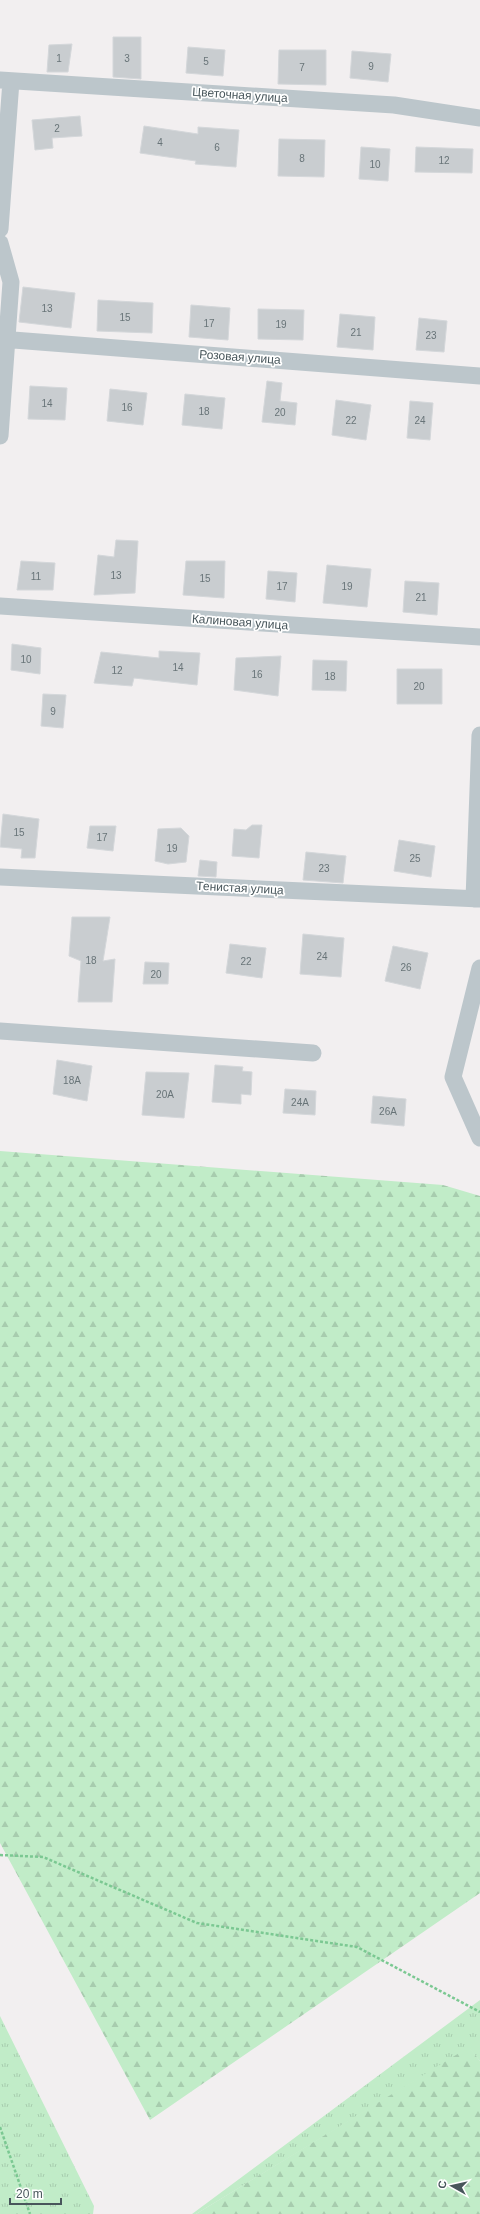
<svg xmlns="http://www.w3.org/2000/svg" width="480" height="2214" viewBox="0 0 480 2214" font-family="Helvetica,sans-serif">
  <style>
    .grass { fill: url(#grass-tufts) }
    .forest { fill: url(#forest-firs) }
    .building { fill: #c9cdd0; stroke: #d4d7da }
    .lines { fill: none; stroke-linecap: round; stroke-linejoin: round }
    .path { stroke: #7bc892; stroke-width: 2.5; stroke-dasharray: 3 2; stroke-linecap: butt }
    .minor { stroke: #bcc6cb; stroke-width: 17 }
    .labels { text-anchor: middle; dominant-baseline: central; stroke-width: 3.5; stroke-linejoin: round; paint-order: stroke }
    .number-label { font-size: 10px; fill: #687478 }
    .street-label { font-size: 12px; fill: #48565b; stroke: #fff }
  </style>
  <defs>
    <pattern id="grass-tufts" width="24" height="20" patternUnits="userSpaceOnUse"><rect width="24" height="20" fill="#c1ecc8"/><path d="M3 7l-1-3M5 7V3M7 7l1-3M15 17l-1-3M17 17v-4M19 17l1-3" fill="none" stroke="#a7ccae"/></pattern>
    <pattern id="forest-firs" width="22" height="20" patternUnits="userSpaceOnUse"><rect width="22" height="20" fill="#c1ecc8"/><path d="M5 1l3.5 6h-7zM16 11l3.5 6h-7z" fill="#a7ccae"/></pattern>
  </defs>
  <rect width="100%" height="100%" fill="#f2eff0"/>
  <path class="grass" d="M480,2000V2061L469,2048L196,2214H192Z
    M0,2016L94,2206L93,2214H0Z"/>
  <path class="forest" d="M0,1151L443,1185L480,1196V1893L150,2120L0,1843Z
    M469,2047L480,2061V2214H196Z"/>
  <path class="building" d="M113,37H141V79L113,77Z
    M72,44L68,72H47L49,45Z
    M188,47L225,50L223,76L186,73Z
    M279,50H326V85L278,84Z
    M352,51L391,54L388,82L350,78Z
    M80,116L82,136L52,138L53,148L35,150L32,120Z
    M144,126L198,134V127L239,130L236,167L195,164L196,161L140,153Z
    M279,139L325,140L324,177L278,176Z
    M361,147L390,149L388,181L359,179Z
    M416,147L473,149L472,173L415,172Z
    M23,287L75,293L71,328L19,322Z
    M98,300L153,303L152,333L97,331Z
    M191,305L230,308L228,340L189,337Z
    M258,309L304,310L303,340L258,339Z
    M340,314L375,317L373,350L337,347Z
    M419,318L447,321L444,352L416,350Z
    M267,381L282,383L280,401L297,403L295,425L262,422Z
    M30,386L67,388L65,420L28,419Z
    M110,389L147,393L143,425L107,421Z
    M185,394L225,398L222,429L182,425Z
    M336,400L371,405L366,440L332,435Z
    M410,401L433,403L430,440L407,438Z
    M116,540L138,541L135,593L94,595L98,555L114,557Z
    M21,561L55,563L53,590H17Z
    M186,561H225L224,598L183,595Z
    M327,565L371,569L367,607L323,603Z
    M268,571L297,573L295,602L266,599Z
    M405,581L439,583L437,615L403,612Z
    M12,644L41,648L40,674L11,670Z
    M159,651L200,653L197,685L134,678L132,686L94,683L101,652L159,658Z
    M281,656L278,696L234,690L236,658Z
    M313,660L347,661L346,691L312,690Z
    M397,669H442V704H397Z
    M43,694L66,695L63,728L41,726Z
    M3,814L39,819L35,858H21L22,849L0,847Z
    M252,825H262L259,858L232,856L234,829L246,830Z
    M90,826H116L113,851L87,848Z
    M181,828L189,836L186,862L168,864L155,861L158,829Z
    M399,840L435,846L431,877L394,871Z
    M306,852L346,856L343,883L303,880Z
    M200,860L217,862L216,877L198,876Z
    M72,917H110L103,961L115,959L112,1002H78L81,961L69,956Z
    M303,934L344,938L341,977L300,974Z
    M230,944L266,948L262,978L226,973Z
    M393,946L428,953L420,989L385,981Z
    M145,962L169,963L168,984H143Z
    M57,1060L92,1066L87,1101L53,1094Z
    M215,1065L243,1067L242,1071L252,1072L251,1095L241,1094V1104L212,1102Z
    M146,1072L189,1073L184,1118L142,1115Z
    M285,1089L316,1091L315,1115L283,1113Z
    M373,1096L406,1099L404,1126L371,1123Z"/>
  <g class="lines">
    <path class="path" d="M0,1855L43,1857L197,1923L357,1947L480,2012
      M0,2127L30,2214"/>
    <path class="minor" d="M0,80L394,105L480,118
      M0,229L11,81
      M0,243L11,282L0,436
      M0,339L480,376
      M0,606L480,637
      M0,877L480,899
      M474,899L480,735
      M480,968L453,1077L480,1138
      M0,1031L313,1053"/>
  </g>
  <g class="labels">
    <g class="number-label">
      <text x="59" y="58">1</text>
      <text x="127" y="58">3</text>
      <text x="206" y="61">5</text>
      <text x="371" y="66">9</text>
      <text x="302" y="67">7</text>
      <text x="57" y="128">2</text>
      <text x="160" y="142">4</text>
      <text x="217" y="147">6</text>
      <text x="302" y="158">8</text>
      <text x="444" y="160">12</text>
      <text x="375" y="164">10</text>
      <text x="47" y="308">13</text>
      <text x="125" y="317">15</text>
      <text x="209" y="323">17</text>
      <text x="281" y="324">19</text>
      <text x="356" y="332">21</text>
      <text x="431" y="335">23</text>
      <text x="47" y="403">14</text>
      <text x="127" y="407">16</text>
      <text x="204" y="411">18</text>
      <text x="280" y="412">20</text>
      <text x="351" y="420">22</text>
      <text x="420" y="420">24</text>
      <text x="116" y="575">13</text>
      <text x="36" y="576">11</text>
      <text x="205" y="578">15</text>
      <text x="282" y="586">17</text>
      <text x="347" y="586">19</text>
      <text x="421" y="597">21</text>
      <text x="26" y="659">10</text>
      <text x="178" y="667">14</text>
      <text x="117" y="670">12</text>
      <text x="257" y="674">16</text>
      <text x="330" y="676">18</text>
      <text x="419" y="686">20</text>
      <text x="53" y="711">9</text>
      <text x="19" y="832">15</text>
      <text x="102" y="837">17</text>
      <text x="172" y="848">19</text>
      <text x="415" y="858">25</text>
      <text x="324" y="868">23</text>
      <text x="322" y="956">24</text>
      <text x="91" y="960">18</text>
      <text x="246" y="961">22</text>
      <text x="406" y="967">26</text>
      <text x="156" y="974">20</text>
      <text x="72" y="1080">18А</text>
      <text x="165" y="1094">20А</text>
      <text x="300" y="1102">24А</text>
      <text x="388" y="1111">26А</text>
    </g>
    <g class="street-label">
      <text transform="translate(240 95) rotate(4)">Цветочная улица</text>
      <text transform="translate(240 357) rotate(4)">Розовая улица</text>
      <text transform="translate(240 622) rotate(4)">Калиновая улица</text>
      <text transform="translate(240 888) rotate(3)">Тенистая улица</text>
    </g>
  </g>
  <g transform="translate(452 2186) rotate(278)" stroke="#ffffff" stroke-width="3" paint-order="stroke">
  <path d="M0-3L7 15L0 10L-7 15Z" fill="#48565b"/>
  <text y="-6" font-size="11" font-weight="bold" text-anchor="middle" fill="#48565b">С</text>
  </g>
  <path d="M10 2198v6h51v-6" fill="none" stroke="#48565b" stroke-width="2"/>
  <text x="16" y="2198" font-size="12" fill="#48565b" stroke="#ffffff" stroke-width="3" paint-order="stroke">20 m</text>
</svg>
